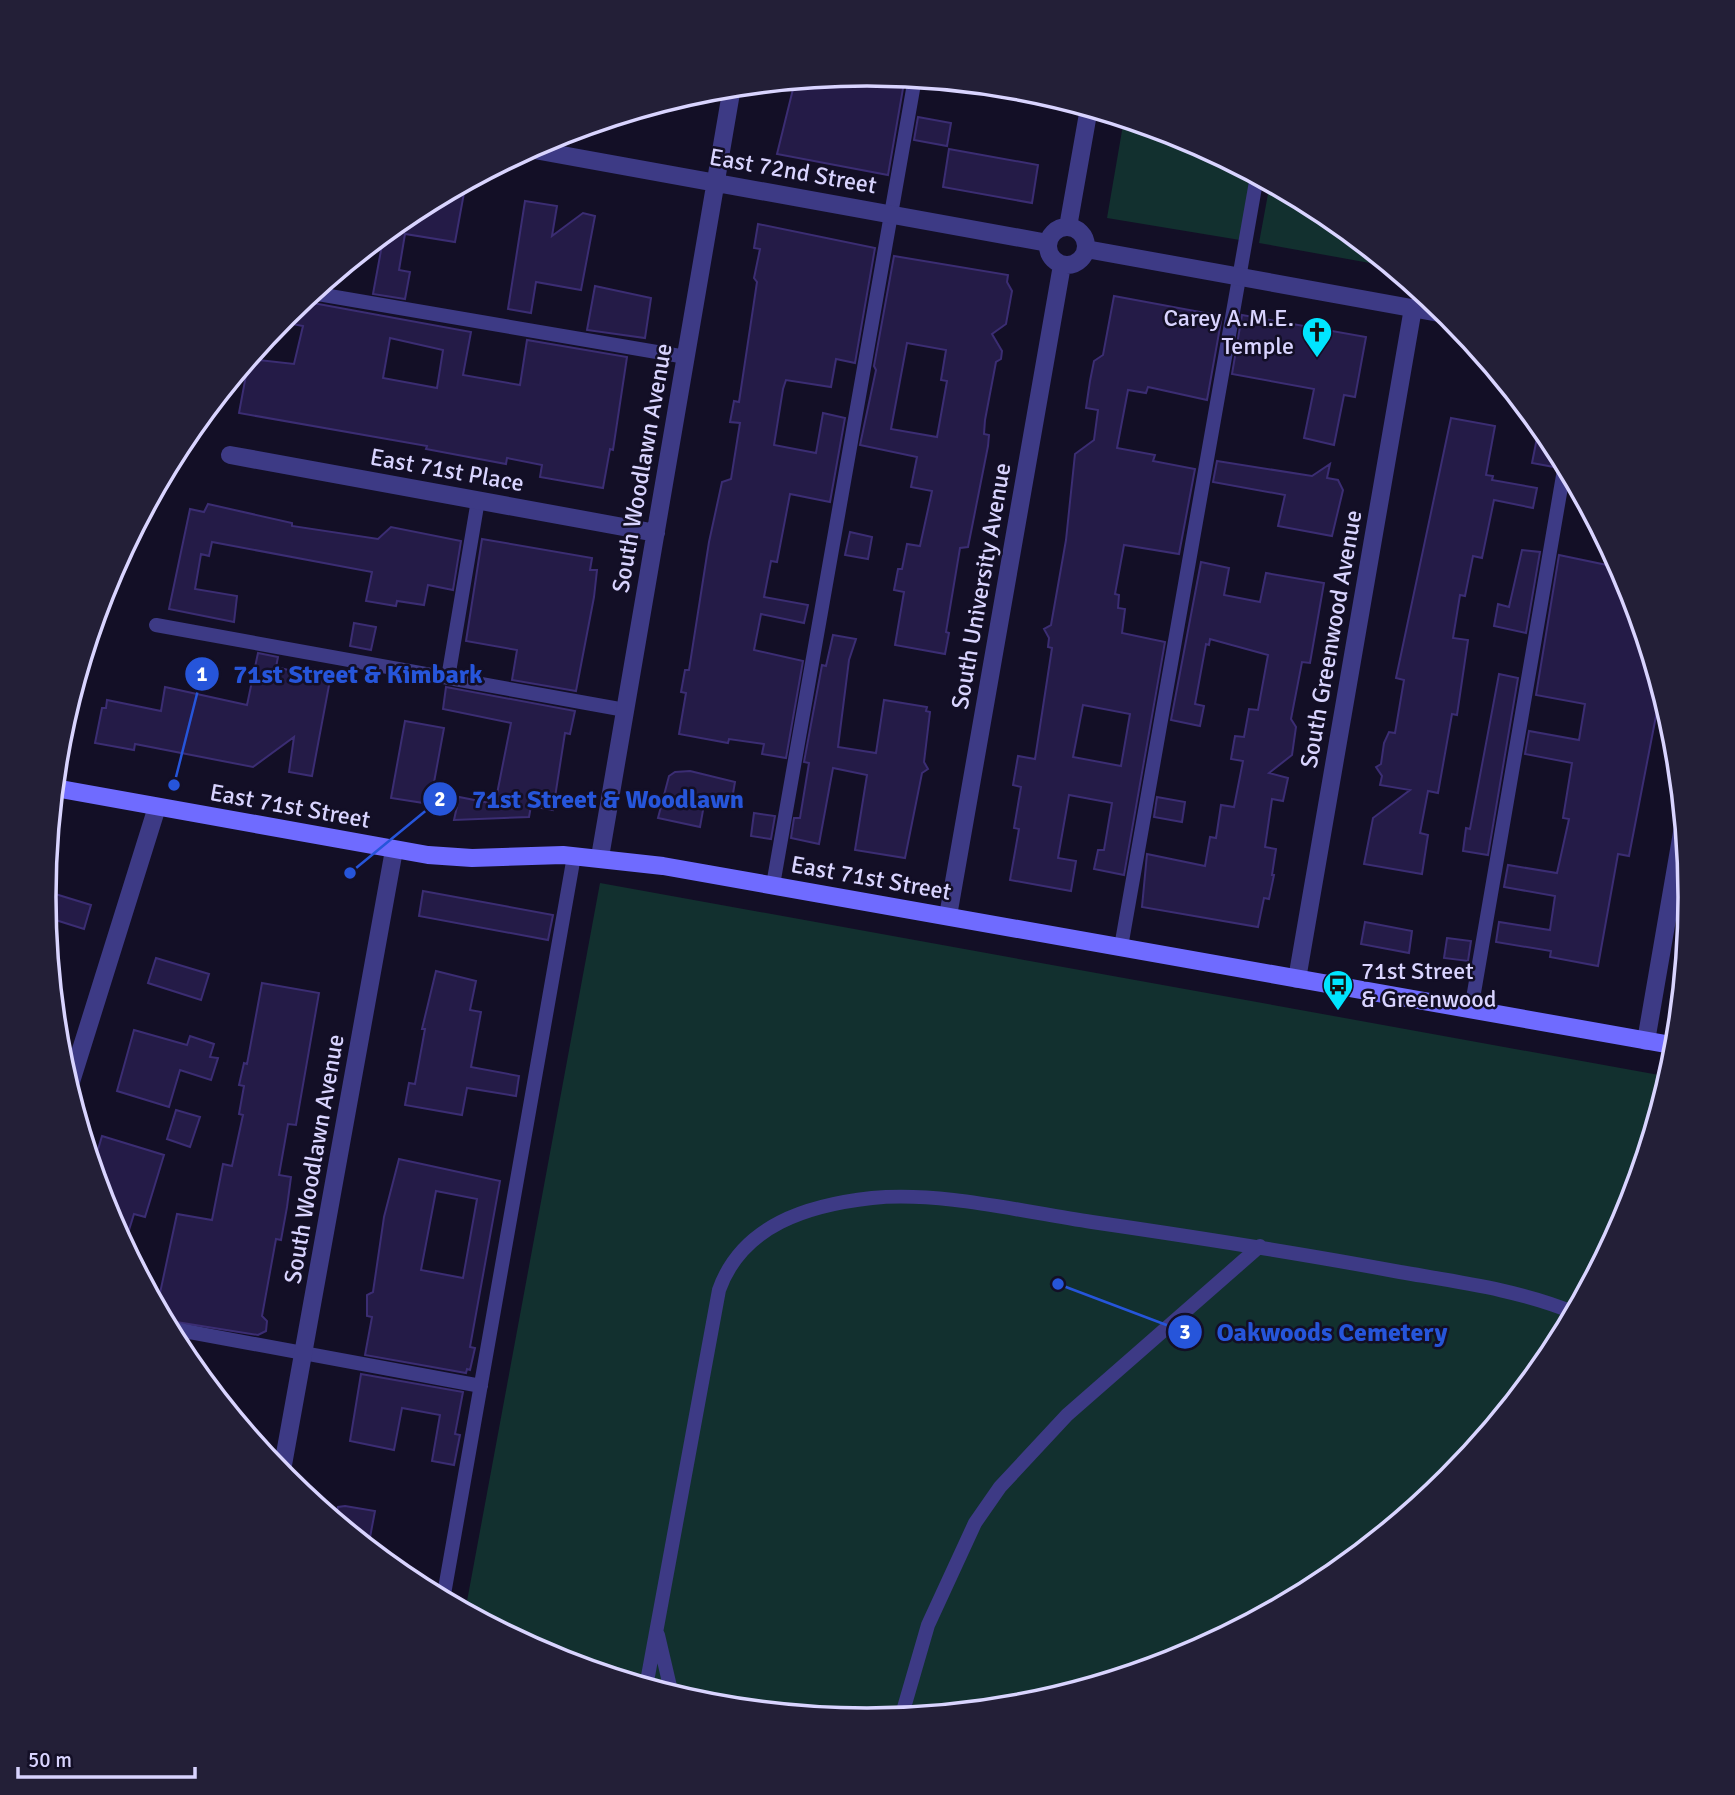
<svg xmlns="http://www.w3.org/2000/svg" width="1735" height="1795" viewBox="0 0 1735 1795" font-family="Signika,sans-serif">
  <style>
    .green { fill: #12302f }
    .building { fill: #241b47; stroke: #3b2d73; stroke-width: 2; fill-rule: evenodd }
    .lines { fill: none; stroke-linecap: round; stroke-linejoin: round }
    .service { stroke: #3d3a85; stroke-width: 14 }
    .minor { stroke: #3d3a85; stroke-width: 18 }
    .secondary { stroke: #6f6bff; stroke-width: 18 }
    .rail-casing { stroke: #00e5ff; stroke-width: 8 }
    .rail { stroke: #130f26; stroke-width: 5; stroke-dasharray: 16; stroke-linecap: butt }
    .labels { text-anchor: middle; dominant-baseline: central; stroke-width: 5; stroke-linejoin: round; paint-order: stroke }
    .street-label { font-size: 24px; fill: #d9d4ff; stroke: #130f26 }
    .poi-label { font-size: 24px; fill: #d9d4ff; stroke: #130f26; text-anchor: end }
    .rim { fill: none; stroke: #d9d4ff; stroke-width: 3.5 }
    .leader { fill: none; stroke: #2655da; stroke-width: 2.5 }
    .callout-dot { fill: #2655da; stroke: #130f26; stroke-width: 2.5 }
    .mark-label { font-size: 21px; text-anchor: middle; font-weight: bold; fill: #fff }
    .callout-label { font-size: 26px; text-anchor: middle; font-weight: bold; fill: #2655da; stroke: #130f26; stroke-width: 5; stroke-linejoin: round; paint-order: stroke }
  </style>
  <rect width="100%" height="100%" fill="#130f26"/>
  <path class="green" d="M1124,119L1183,137L1252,173L1240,240L1107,218Z
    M1270,183L1325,213L1392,267L1259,243Z
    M600,883L1670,1077L1628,1213L1552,1355L1450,1480L1325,1583L1182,1659L1028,1705L867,1721L706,1705L552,1658L465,1612Z"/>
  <path class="building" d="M868,74L905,77L888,175L777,154L795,81Z
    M918,117L951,123L947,146L914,140Z
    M949,149L1038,165L1032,203L943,187Z
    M466,182L455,242L405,234L399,270L410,272L405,299L373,294L384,234L410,212Z
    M525,201L557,206L552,236L583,213L595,216L581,290L536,282L531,313L508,309Z
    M758,224L875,248L855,363L836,359L831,387L786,380L783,389L774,445L816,453L823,413L845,418L830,502L790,494L777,562L771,561L764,597L808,605L804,623L761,614L754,650L803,661L786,758L762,754L764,744L729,739L728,743L679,734L686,693L681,692L685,670H689L709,542L722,482L731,479L740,423L730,422L734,401L739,402L757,282L754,278L760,249L754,248Z
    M894,256L1008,275L1007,282L1012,291L1006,324L992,334L1002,351L1001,359L996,362L985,420L984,434L989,435L988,446L972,527L968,547L960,548L946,632L949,633L945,654L895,645L904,592L894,590L898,569H902L907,544L920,546L932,491L911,487L917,457L860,445L876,370L874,366ZM907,343L946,350L941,380L947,381L937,437L891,429Z
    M595,286L651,298L645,338L587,330Z
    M1114,296L1222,316L1207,400L1148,387L1146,393L1128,390L1117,448L1155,455L1153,461L1195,469L1179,554L1124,545L1115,594L1119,595L1118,608L1125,609L1122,633L1165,642L1124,875L1094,869L1098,850H1104L1112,803L1069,795L1058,858L1076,861L1071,891L1010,880L1019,829L1014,828L1021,787L1013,785L1018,756L1035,759L1052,648L1048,647L1049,638L1044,629L1051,625L1066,540L1075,454L1094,440L1098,410L1086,408L1090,381L1094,361L1103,355ZM1083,705L1130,714L1121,766L1073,757Z
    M302,301L471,332L463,375L520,385L527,340L627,357L613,450L610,449L603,488L540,477L542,465L507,458L506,464L426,449L427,446L239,413L249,359L294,364L303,326L287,323L289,312ZM390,338L443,350L437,388L383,378Z
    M1242,315L1366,337L1355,397L1344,395L1334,445L1304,438L1314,389L1232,374Z
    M1451,418L1495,426L1486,475L1493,476L1492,480L1537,488L1533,508L1494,500L1482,558L1473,556L1465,596L1460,595L1453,638L1468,640L1457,715L1452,714L1438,793L1428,791L1420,833L1428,835L1422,874L1364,864L1373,818L1410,790L1380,785L1382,776L1376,767L1381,764L1384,743L1389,732L1395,733L1404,680L1396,678Z
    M1537,438L1553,441L1557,448L1554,467L1532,463Z
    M1217,461L1312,476L1330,464L1327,478L1338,480L1343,490L1332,536L1278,526L1285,495L1213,482Z
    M208,504L292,523V526L378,539L391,527L461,541L453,590L428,585L424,605L397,601L396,606L366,601L372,572L212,542L209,556L201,554L195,589L237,596L234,622L169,609L190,509L204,512Z
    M850,532L872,537L868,559L845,555Z
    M482,539L592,558L590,570H597L594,597L576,691L512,680L517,650L466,641Z
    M1522,550L1540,552L1526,633L1494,626L1498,604L1509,607Z
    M1559,555L1621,568L1629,583L1661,690L1629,856L1618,854L1598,966L1550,957L1551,951L1496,942L1499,922L1550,930L1555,896L1504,887L1508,865L1557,873L1569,819L1563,818L1572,763L1525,754L1529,731L1579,740L1585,704L1536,695Z
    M1201,562L1229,568L1224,595L1260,602L1266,573L1324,583L1310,663L1302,662L1291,719L1296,727L1292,755L1269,773L1288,778L1283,801L1272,799L1265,847L1276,849L1272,875H1274L1269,899L1264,898L1258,927L1142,907L1147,854L1205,866L1210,837L1216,838L1221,805L1234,807L1243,761L1231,759L1235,736L1244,737L1249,709L1258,710L1268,655L1210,639L1209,645L1206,644L1195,704L1204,706L1200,726L1171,720Z
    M354,623L376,627L371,650L350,646Z
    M833,635L856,639L849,660L838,747L876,753L884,700L927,707L926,711L930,712L924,762L928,769L922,773L905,858L855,850L867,775L833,768L819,844L791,838L794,818H800L809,763L804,762L822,665L826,666Z
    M258,653L278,657L276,667L330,680L312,776L289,772L294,737L253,767L135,744L134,750L95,743L102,708H106L107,700L161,711L165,687L247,705Z
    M1499,674L1518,678L1488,855L1463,851L1466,828L1470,829Z
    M446,687L575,711L570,734L565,733L553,810L531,806L529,817L454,820L459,797L495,804L511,723L443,709Z
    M405,721L444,728L430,804L391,798Z
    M690,771L735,782L731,805L705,799L700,827L658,818L669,776L675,772Z
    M1157,797L1185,802L1182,822L1154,817Z
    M754,813L775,816L771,839L751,836Z
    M423,891L553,915L548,940L419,916Z
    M52,893L91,905L84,929L46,917Z
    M1365,922L1412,931L1409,953L1361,944Z
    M1447,938L1471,941L1468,961L1444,958Z
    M156,958L209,974L201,1000L148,983Z
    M436,971L476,981L470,1010L481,1012L471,1067L519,1076L516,1096L467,1088L462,1115L405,1105L409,1083L415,1084L425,1029H422Z
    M262,983L319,993L296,1125L288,1124L279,1175L291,1177L287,1207L281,1240L276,1239L262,1316L267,1321L266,1331L258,1335L164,1320L157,1307L177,1214L212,1220L223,1164L232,1166L243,1115L239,1114L244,1086L239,1085L244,1063L247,1064Z
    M134,1030L187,1045L190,1036L214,1044L210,1057L218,1058L211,1080L180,1070L169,1107L117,1091Z
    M176,1110L200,1117L190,1147L167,1139Z
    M102,1136L164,1155L145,1217L134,1214L124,1246L106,1212L96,1180L101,1165L94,1163Z
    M399,1159L500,1181L470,1347L475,1348L470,1370L467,1369L466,1373L365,1355L372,1317L367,1316V1295L373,1292L384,1217ZM436,1191L477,1199L463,1278L421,1270Z
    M361,1374L463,1392L455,1434L460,1435L454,1465L432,1461L440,1415L402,1408L394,1450L350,1441Z
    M345,1506L375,1511L368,1548L335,1521L338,1507Z"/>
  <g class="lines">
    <path class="service" d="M312,293L686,357
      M156,625L625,710
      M448,678L478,500
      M773,885L915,78
      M1121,947L1257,176
      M1471,1010L1565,464
      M168,1328L481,1386
      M443,1600L574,856
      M658,1635L672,1695
      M646,1687L719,1290C742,1225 808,1205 872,1198C941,1191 1023,1212 1092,1222C1195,1237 1298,1253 1400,1272C1458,1282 1520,1290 1575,1313
      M901,1718L928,1625L975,1523L1000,1487L1067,1415L1260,1246"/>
    <path class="minor" d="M529,149L1048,243
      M1048 246a19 19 0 1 1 38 0a19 19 0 1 1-38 0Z
      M1068,227L1089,108
      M1086,249L1450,315
      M230,455L656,533
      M600,857L732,87
      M948,916L1062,265
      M1297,979L1413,308
      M1646,1041L1684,821
      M69,1088L157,807
      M281,1476L394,850"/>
    <path class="secondary" d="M55,788L428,855L472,858L563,855L663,866L1677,1046"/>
    <g class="rail-casing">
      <path id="rail" d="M89,639L120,557"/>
    </g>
    <use href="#rail" class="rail"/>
  </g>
  <defs>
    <g id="church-pin" transform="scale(1.575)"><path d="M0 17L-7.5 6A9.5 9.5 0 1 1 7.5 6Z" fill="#00e5ff" stroke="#130f26"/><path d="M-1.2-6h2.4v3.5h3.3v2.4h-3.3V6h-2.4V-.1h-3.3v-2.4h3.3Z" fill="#111"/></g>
    <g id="bus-pin" transform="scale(1.575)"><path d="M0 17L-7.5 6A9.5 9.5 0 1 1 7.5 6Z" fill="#00e5ff" stroke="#130f26"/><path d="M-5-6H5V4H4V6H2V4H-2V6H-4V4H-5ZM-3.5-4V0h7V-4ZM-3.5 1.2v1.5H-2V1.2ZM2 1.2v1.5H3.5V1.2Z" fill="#111"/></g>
  </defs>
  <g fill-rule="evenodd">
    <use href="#church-pin" x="1317" y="332"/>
    <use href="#bus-pin" x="1338" y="985"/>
  </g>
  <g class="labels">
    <g class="street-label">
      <text transform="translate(793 171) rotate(10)">East 72nd Street</text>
      <text transform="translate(642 468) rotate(-80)">South Woodlawn Avenue</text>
      <text transform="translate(447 470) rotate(10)">East 71st Place</text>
      <text transform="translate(981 586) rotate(-80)">South University Avenue</text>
      <text transform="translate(1331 639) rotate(-80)">South Greenwood Avenue</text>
      <text transform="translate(290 806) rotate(10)">East 71st Street</text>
      <text transform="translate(871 878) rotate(10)">East 71st Street</text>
      <text transform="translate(314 1159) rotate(-80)">South Woodlawn Avenue</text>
    </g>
    <g class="poi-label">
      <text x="1294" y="318">Carey A.M.E.<tspan x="1294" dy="28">Temple</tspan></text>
      <text x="1361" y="971" text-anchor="start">71st Street<tspan x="1361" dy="28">&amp; Greenwood</tspan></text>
    </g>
  </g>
  <path d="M0 0H1735V1795H0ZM56 897a811 811 0 1 1 1622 0a811 811 0 1 1-1622 0Z" fill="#231f37" fill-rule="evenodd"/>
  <path class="rim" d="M56 897a811 811 0 1 1 1622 0a811 811 0 1 1-1622 0Z"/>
  <path class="leader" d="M174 785L202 674M350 873L440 799M1058 1284L1185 1332"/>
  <g class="callout-dot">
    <circle cx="174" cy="785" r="7"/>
    <circle cx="350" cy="873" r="7"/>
    <circle cx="1058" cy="1284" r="7"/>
    <circle cx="202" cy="674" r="18"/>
    <circle cx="440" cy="799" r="18"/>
    <circle cx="1185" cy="1332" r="18"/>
  </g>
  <g class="mark-label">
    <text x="202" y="681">1</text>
    <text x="440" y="806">2</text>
    <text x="1185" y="1339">3</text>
  </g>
  <g class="callout-label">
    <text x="358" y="683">71st Street &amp; Kimbark</text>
    <text x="608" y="808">71st Street &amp; Woodlawn</text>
    <text x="1332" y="1341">Oakwoods Cemetery</text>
  </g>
  <path d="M18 1767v10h177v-10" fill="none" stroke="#d9d4ff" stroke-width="3.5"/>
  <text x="28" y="1767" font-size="21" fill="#d9d4ff" stroke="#130f26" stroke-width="5" paint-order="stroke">50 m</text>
</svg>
